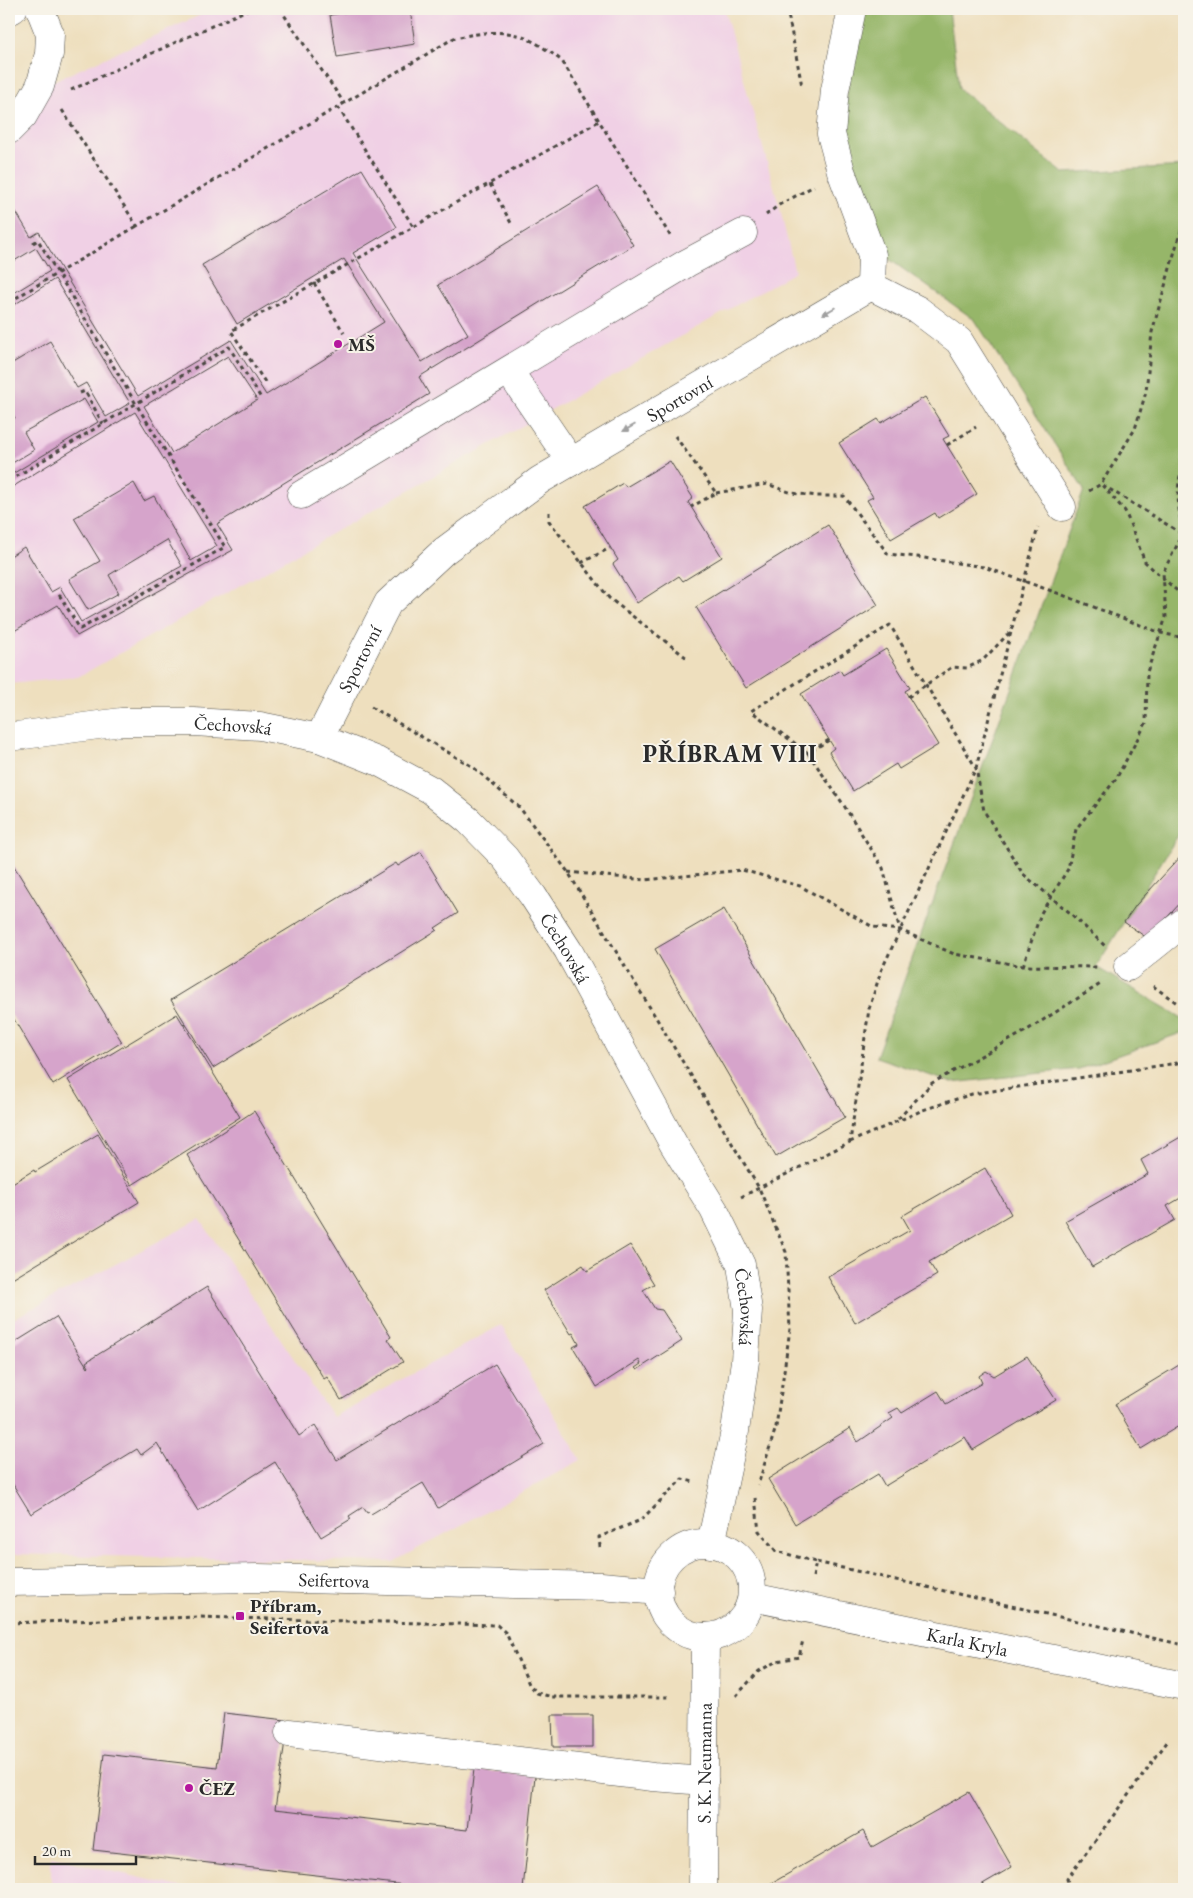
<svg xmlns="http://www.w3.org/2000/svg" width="1193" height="1898" viewBox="0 0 1193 1898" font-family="'EB Garamond',serif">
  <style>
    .built { fill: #f0d0e5 }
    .forest { fill: #96b669; stroke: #60704a }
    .building { fill: #d6a4cb; fill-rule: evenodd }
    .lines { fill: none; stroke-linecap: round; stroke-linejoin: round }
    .minor-casing { stroke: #484641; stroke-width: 29 }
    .path { stroke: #484641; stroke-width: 3; stroke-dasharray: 4 4; stroke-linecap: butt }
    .minor { stroke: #fff; stroke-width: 28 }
    .oneway { fill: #a0a0a0 }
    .poi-dot { fill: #b5179e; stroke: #f7f3e8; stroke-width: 2 }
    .labels { text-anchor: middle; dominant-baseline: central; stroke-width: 4; stroke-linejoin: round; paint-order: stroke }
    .poi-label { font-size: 19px; font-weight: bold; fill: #2b2b2b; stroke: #f7f3e8; text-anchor: start }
    .street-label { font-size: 19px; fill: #2b2b2b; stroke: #f7f3e8 }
    .district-label { font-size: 24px; font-weight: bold; letter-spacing: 1px; fill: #2b2b2b; stroke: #f7f3e8 }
  </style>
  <rect width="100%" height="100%" fill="#f7f3e8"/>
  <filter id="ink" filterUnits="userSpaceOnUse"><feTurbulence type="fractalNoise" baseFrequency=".02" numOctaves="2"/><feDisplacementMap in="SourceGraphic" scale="10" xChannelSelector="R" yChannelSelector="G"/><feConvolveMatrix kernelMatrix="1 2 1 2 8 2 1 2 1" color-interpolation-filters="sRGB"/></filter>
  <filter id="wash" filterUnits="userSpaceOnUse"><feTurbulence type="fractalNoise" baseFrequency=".0096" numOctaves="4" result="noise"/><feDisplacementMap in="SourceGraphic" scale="20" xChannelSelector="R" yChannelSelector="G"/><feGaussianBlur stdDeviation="1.12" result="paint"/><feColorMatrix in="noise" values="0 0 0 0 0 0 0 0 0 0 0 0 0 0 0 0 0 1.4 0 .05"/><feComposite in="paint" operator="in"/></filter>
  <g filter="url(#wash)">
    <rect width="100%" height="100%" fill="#eedfbe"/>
    <path class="built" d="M214,9H724L779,205L795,272L78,677L9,684V101Z
      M200,1219L333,1417L501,1325L581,1460L393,1562L9,1554V1321Z
      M51,1857L189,1889H51Z"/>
    <path class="forest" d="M861,9H949L959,89L1063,173L1184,166V826L1096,967L1184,1019V1032L1079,1069L952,1083L876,1057L1084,490L975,320L879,252L839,141Z"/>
    <g id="blocks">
      <path class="building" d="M348,9H410L415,44L337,57L330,15L348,12Z
        M362,169L397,227L353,253L422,362L468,334L438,285L598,187L633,245L419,377L429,394L217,524L233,550L77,636L58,605L9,634V557L24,547L51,592L60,587L81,622L182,566L167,540L109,575L119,593L88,610L69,579L100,561L74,518L134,483L144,501L154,496L191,561L217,546L135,412L9,489V476L98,422L84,399L24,432L34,450L9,465V422L15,418L9,407V365L50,341L77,388L86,383L106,417L130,403L55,279L9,308V296L50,271L36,248L9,264V200L31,237L39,232L138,396L231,340L266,395L384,322L344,259L237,324L202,265ZM228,356L257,400L172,453L144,406Z
        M925,397L949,436L943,439L977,494L938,518L935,513L891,539L867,500L873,497L839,443L878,419L881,423Z
        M670,461L693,498L688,502L722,557L683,581L679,576L637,603L613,564L618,560L585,506L623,483L626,487Z
        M828,525L878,605L746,688L696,607Z
        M886,649L910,688L905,691L938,745L899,769L896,764L853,791L829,752L834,748L801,694L840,670L843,675Z
        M421,852L458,913L435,928L437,930L213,1068L171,1000L396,863L398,866Z
        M1184,853V899L1160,925L1150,940L1124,922L1136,905Z
        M9,858L122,1042L53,1085L9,1011Z
        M724,909L845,1117L776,1157L655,949Z
        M177,1014L240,1117L132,1185L68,1080Z
        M254,1111L391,1337L388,1339L403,1362L341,1400L327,1377L324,1379L187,1155Z
        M98,1134L139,1202L9,1281V1185L34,1170L35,1172Z
        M1184,1135V1196L1167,1206L1175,1220L1092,1267L1065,1221L1148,1174L1141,1160Z
        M985,1168L1011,1214L929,1262L937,1275L855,1323L828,1277L910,1230L902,1216Z
        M630,1245L654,1284L643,1290L655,1309L662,1310L682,1341L637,1370L635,1368L641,1364L639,1360L597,1387L573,1347L579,1344L573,1333L571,1334L544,1290L583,1265L587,1271Z
        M207,1287L299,1436L315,1425L337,1460L495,1364L544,1444L438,1508L423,1483L371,1514L369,1512L367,1513L363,1507L349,1516L351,1519L321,1537L275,1462L198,1511L157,1443L141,1455L137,1449L31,1514L9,1478V1346L56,1317L88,1368L89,1367L86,1362Z
        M1027,1356L1056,1400L973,1450L965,1437L885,1486L878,1474L795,1524L768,1479L850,1428L858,1442L893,1418L889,1413L898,1408L902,1413L938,1391L946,1404L982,1383L979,1376L986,1371L994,1376Z
        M1184,1362V1423L1141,1449L1115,1404Z
        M224,1713L286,1720L284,1748L275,1809L467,1830L474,1769L535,1776L523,1889H441L93,1850L104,1754L217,1767Z
        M552,1715H593V1747H553Z
        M969,1792L1012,1867L974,1889H766L765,1887L863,1831L872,1847Z"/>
    </g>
  </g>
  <g filter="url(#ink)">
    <use href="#blocks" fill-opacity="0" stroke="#484641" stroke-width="1"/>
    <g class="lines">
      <g class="minor-casing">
        <g id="minor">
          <path d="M852,9L835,90L831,134L841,171L872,255L871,286"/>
          <path d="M9,11L13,9"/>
          <path d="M9,130L23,116L40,86L49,54L50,34L40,9"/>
          <path d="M871,286L918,310L959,341L1062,507"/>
          <path d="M509,371L571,462"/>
          <path d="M301,495L687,263L743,233"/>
          <path id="s1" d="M9,737L121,722H194L260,726L319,738L377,761L431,790L469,821L505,858L533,896L568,950L674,1145L714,1210L741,1265L748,1310L745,1361L735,1431L711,1544"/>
          <path id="s2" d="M319,738L388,603L444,551L540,480L871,286"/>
          <path d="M1128,967L1184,922"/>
          <circle cx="705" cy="1590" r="47"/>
          <path id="s3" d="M9,1582L258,1578L601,1586L659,1591"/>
          <path id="s4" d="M752,1597L1184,1686"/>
          <path d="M289,1733L653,1777L704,1781"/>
          <path id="s5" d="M703,1889L705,1637"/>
        </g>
      </g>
      <path class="path" d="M280,9L344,103
        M787,9L802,86
        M71,90L249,9
        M338,107L413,226
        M62,110L137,226L454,38C504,28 521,29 562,61L671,237
        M490,184L511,223
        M766,215L779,205L814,186
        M1184,222L1178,240L1152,332L1146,392L1135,429L1101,484L1125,511L1145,562L1184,597
        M33,243L38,240L136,404L225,547L80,629L60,596L55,598
        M314,283L344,333
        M9,302L137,226
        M265,382L231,331L599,121
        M80,393L85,391L103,424
        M675,436L716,493L691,507
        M947,445L976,427
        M9,481L229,347L261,398
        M1089,491L1101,484L1184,535
        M716,493L767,484L792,493L817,496H844L888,554L917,557L984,567L1060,594L1161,633L1184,638
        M549,512V521L609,598L687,658
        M581,563L610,548
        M908,697L952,667L967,668L983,660L1010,632
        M371,707L473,767L520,808L568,872L759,1188L786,1252L790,1329L776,1427L758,1485
        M829,740L808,753L751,711L890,625L976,768L984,811L1023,874L1069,912L1106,947
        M808,753L843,804L883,868L900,930L954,954L1023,966L1097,967
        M568,872L645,880L742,870L800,886L873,927L900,930
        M1023,966L1041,913L1068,869L1076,829L1116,779L1146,723L1147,672L1166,617L1163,572L1183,534C1179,512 1174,485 1184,465
        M1153,986L1184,1008
        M898,1119L932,1083L1024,1032L1102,983
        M850,1142L923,1110L972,1094L1184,1062
        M741,1197L850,1142L869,1009L881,971L976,768L1038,527
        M755,1498L759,1531L776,1551L816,1562
        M600,1547L599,1537L641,1520L682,1479L694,1482
        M813,1577L816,1562L1184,1645
        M9,1623L197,1617L497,1625L506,1633L529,1684L537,1693L552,1697H672
        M736,1696L759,1671L777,1661L799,1657L803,1640
        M1070,1889L1067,1879L1167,1742"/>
      <use href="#minor" class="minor"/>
    </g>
    <defs><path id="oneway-solid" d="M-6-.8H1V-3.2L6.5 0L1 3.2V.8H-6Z" transform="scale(1.25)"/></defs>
    <g class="oneway">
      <use href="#oneway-solid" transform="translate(829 311) rotate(150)"/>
      <use href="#oneway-solid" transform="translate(629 428) rotate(150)"/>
    </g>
  </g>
  <g class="poi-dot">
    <circle cx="338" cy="344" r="5"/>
    <rect x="235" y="1611" width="10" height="10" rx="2.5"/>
    <circle cx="189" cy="1788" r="5"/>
  </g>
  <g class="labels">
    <g class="poi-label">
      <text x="348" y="344">MŠ</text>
      <text x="250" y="1605">Příbram,<tspan x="250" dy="22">Seifertova</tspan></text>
      <text x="199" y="1788">ČEZ</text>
    </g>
    <g class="street-label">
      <text stroke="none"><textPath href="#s2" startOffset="509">Sportovní</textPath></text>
      <text stroke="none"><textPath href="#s2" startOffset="89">Sportovní</textPath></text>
      <text stroke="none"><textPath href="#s1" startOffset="225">Čechovská</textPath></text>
      <text stroke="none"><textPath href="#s1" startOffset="645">Čechovská</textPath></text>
      <text stroke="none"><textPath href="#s1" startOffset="1050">Čechovská</textPath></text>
      <text stroke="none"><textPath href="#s3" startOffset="325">Seifertova</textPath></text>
      <text stroke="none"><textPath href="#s4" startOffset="220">Karla Kryla</textPath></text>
      <text stroke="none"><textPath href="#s5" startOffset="126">S. K. Neumanna</textPath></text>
    </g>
    <g class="district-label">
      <text x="730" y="753">PŘÍBRAM VIII</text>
    </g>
  </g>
  <rect width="1193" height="1898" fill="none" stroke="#f7f3e8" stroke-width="30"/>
  <path d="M35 1856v8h101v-8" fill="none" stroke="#2b2b2b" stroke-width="2.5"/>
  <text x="42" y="1856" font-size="15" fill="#2b2b2b" stroke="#f7f3e8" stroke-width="4" paint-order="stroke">20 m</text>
</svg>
